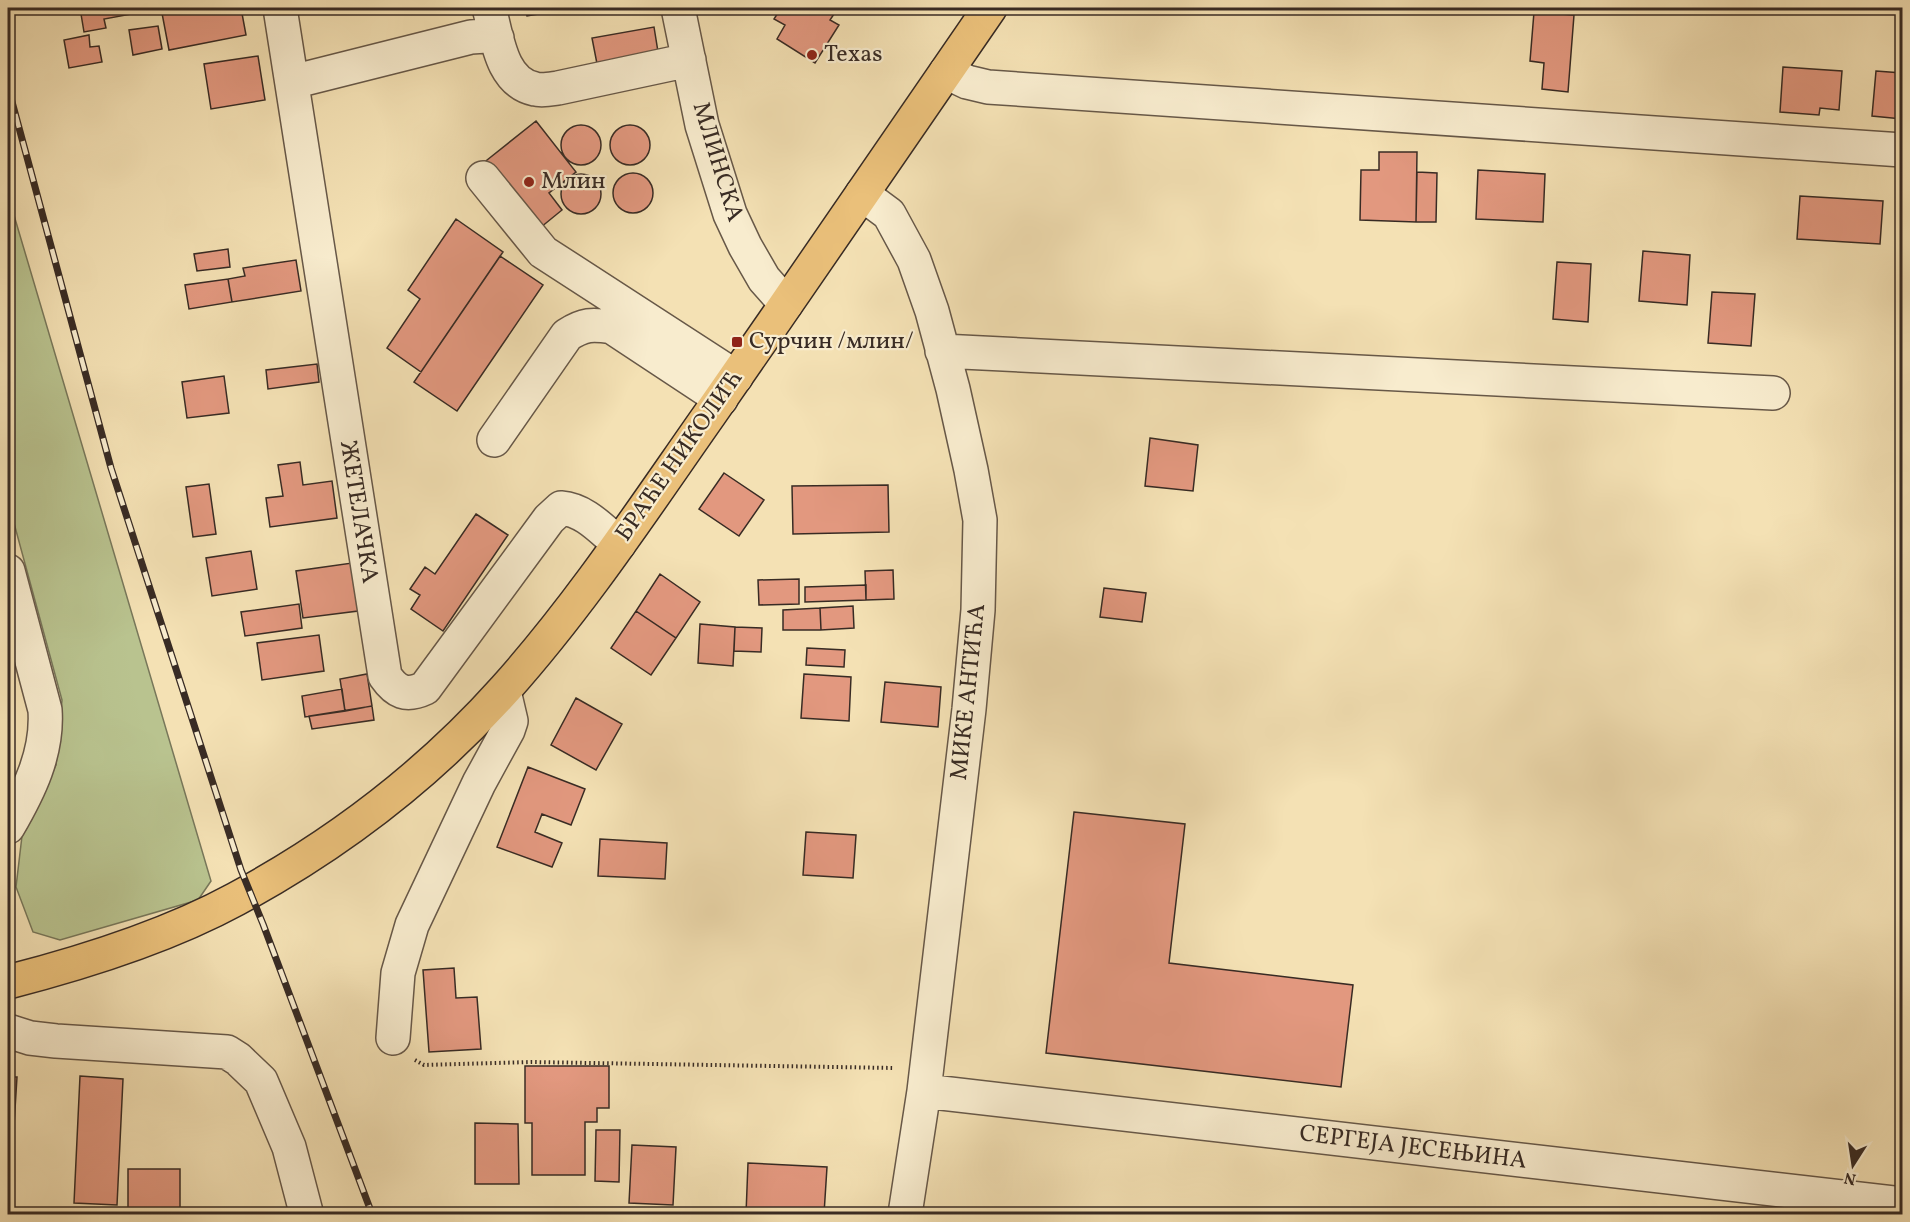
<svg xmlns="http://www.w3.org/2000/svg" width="1910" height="1222" viewBox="0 0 1910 1222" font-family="Vollkorn,serif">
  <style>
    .green { fill: #b9c38f; stroke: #78775a; stroke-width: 1.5 }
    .building { fill: #e2987f; stroke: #382b24; stroke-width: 1.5 }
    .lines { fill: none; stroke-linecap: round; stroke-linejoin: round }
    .minor-casing { stroke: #675848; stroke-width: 36 }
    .major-casing { stroke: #382b24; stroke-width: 36 }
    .path { stroke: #382b24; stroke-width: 4; stroke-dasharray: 1.5 3; stroke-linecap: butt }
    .minor { stroke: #f8ecce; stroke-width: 33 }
    .major { stroke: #eac07a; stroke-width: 33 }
    .rail-casing { stroke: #382b24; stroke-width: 7 }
    .rail { stroke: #f8ecce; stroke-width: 4.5; stroke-dasharray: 14; stroke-linecap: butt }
    .poi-dot { fill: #8f2418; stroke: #f8ecce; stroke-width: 2 }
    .labels { text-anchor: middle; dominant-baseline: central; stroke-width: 4.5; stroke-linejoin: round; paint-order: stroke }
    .poi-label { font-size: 24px; fill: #382b24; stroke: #f8ecce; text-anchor: start }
    .street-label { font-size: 24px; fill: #382b24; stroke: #f8ecce }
  </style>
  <rect width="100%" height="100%" fill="#f4e1b4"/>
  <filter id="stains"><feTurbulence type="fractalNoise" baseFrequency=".00333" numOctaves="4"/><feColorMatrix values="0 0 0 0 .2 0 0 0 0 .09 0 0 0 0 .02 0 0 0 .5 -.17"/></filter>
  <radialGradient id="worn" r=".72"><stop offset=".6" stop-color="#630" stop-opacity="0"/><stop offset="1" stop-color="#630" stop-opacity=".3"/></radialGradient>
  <path class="green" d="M8,195L211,881L198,900L60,940L33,932L16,887L22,836L56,765L62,700L8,501Z"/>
  <path class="building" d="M80,8H136L137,13L104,19L106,28L84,32Z
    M161,8H241L246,35L169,50Z
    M525,8H575L527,16Z
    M781,8H838L830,20L839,25L815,63L777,39L785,25L774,19Z
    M1534,12L1574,15L1568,92L1542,89L1544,63L1530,61Z
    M158,26L162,49L133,55L129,30Z
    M654,27L659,58L598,69L592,38Z
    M89,35L90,47L99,46L102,62L69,68L64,40Z
    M258,56L265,100L211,109L204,64Z
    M1783,67L1842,71L1839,110L1820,108L1819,115L1780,112Z
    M1876,71L1902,73V119L1872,116Z
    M536,121L576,172L549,193L562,210L535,232L482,164Z
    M561 145a20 20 0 1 1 40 0a20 20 0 1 1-40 0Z
    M610 145a20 20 0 1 1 40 0a20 20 0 1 1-40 0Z
    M1379,152H1417L1416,222L1360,220L1361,170H1379Z
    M1478,170L1545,174L1543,222L1476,219Z
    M1417,172L1437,173L1436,222H1416Z
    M613 193a20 20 0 1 1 40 0a20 20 0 1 1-40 0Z
    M561 194a20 20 0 1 1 40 0a20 20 0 1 1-40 0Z
    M1800,196L1883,201L1880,244L1797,239Z
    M456,219L503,252L421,372L387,348L420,299L408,290Z
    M228,249L230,267L197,271L194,254Z
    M1643,251L1690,255L1687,305L1639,301Z
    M500,256L543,285L457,411L414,382Z
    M296,260L301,291L232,302L228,279L245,276L243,268Z
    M1557,262L1591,264L1588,322L1553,319Z
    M228,279L232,302L189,309L185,285Z
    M1712,292L1755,294L1751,346L1708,343Z
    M317,364L319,382L268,389L266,370Z
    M224,376L229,413L187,418L182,382Z
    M1150,438L1198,445L1193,491L1145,486Z
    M300,462L303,485L332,481L337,518L270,527L266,498L283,496L278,465Z
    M724,473L764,500L739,536L699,509Z
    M209,484L216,534L193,537L186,487Z
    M888,485L889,532L793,534L792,486Z
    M476,514L508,535L443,631L411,609L420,595L410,589L425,567L435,574Z
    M251,551L257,589L212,596L206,558Z
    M352,563L358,611L303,618L296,571Z
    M893,570L894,599L866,600L865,571Z
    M660,574L700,602L676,638L636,611Z
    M799,579V604L759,605L758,580Z
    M866,585V600L805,602V587Z
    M1104,588L1146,593L1142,622L1100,617Z
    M299,604L302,628L245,636L241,612Z
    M853,606L854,628L821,630L820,608Z
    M820,608L821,630H783V610Z
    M636,611L676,638L651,675L611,648Z
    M700,624L735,627L733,666L698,663Z
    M735,627L762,628L761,652L734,651Z
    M319,635L324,671L262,680L257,643Z
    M807,648L845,650L844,667L806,665Z
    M367,674L372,706L345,711L340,679Z
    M804,674L851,677L849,721L801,718Z
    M885,682L941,687L938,727L881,722Z
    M342,689L345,711L305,717L302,696Z
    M576,698L622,724L596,770L551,745Z
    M372,706L374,720L312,729L309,716Z
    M528,767L585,789L571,825L542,814L535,832L562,843L552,867L497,847Z
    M1074,812L1185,824L1169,963L1353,985L1341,1087L1046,1053Z
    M806,832L856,835L853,878L803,875Z
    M600,839L667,843L665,879L598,876Z
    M454,968L456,998L477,997L481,1049L429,1052L423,970Z
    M525,1066H609V1108H597V1122H585V1175H532V1123H525Z
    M80,1076L123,1079L117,1205L74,1203Z
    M8,1077H17L14,1125L8,1124Z
    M475,1123L518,1124L519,1184H475Z
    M8,1124L14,1125L9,1192H8Z
    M596,1130H620L619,1182L595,1181Z
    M632,1145L676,1147L673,1205L629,1203Z
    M748,1163L827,1167L824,1214H746Z
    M128,1169H180V1214H128Z"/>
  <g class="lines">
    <g class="minor-casing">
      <path id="minor" d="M280,8L385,676C396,692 406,697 425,688L549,519L561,508C585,510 601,529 619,544
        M489,8C497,35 500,82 535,89C542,91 551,89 558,88L689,60
        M678,8L702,125L730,214L745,246L764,279L786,304
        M946,72L967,82L988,87L1902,150
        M292,82L471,37L486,36L497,38
        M483,178L543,252L736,377
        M862,194L889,214L914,260L932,311L953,389L971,470L980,520L978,610L969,709L924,1091L905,1214
        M942,351L1773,393
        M494,440L567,335C584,324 592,324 612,327L721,399
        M8,571L45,710C48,753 29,791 8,827
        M8,1031L30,1038L56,1041L227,1052L238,1059L261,1081L289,1147L306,1212
        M393,1038L398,973L412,925L479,783L508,730L511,721L504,691
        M924,1091L1902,1204"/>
    </g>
    <g class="major-casing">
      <path id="major" d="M8,982C82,963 168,936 236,899C336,845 429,774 505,689C581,604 644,508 710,414C804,279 897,143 990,8"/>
    </g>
    <path class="path" d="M415,1060L424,1065L531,1062L895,1068"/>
    <use href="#minor" class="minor"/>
    <use href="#major" class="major"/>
    <g class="rail-casing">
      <path id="rail" d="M8,87L111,468L241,870L263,924L372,1214"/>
    </g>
    <use href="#rail" class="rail"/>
  </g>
  <g class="poi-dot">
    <circle cx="812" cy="55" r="6"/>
    <circle cx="529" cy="182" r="6"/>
    <rect x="731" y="336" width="12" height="12" rx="3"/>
  </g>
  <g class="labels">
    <g class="poi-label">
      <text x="824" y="55">Texas</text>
      <text x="541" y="182">Млин</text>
      <text x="749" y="342">Сурчин /млин/</text>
    </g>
    <g class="street-label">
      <text transform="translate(717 162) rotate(73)">МЛИНСКА</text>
      <text transform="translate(680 456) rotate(-55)">БРАЋЕ НИКОЛИЋ</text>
      <text transform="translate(358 512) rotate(81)">ЖЕТЕЛАЧКА</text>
      <text transform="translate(969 692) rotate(-84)">МИКЕ АНТИЋА</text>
      <text transform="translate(1413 1148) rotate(7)">СЕРГЕЈА ЈЕСЕЊИНА</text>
    </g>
  </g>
  <rect width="1910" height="1222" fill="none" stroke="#f4e1b4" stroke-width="30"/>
  <rect x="9" y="9" width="1892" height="1204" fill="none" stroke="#382b24" stroke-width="3"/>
  <rect x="15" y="15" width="1880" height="1192" fill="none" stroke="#382b24" stroke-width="1.5"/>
  <g transform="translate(1853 1165) rotate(192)" stroke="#f8ecce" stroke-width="4.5" paint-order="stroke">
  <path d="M0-4.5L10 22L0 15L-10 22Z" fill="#382b24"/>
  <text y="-9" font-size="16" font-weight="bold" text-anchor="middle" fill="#382b24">N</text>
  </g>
  <rect width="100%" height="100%" filter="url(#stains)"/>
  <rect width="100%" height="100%" fill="url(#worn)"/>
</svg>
